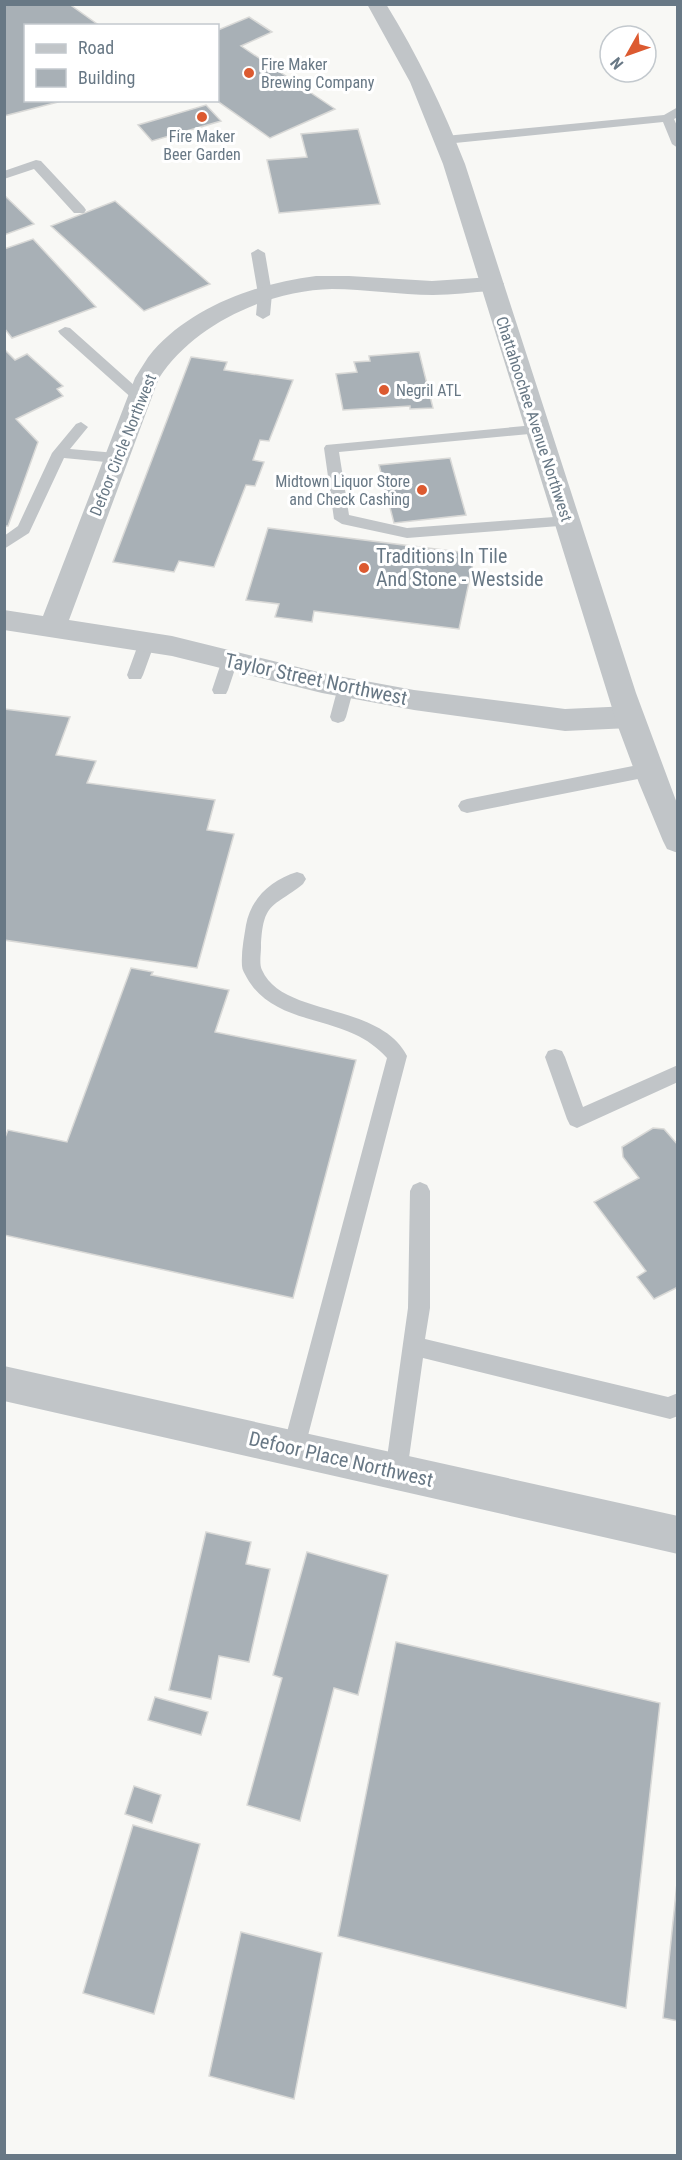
<svg xmlns="http://www.w3.org/2000/svg" width="682" height="2160" viewBox="0 0 682 2160" font-family="'Roboto Condensed',sans-serif">
  <style>
    .building { fill: #a8b0b6; stroke: #d9d9d7; stroke-width: 1.5 }
    .lines { fill: none; stroke-linecap: round; stroke-linejoin: round }
    .service { fill: #c1c5c8; fill-rule: evenodd }
    .minor { fill: #c1c5c8; fill-rule: evenodd }
    .tertiary { fill: #c1c5c8; fill-rule: evenodd }
    .poi-dot { fill: #dc5a30; stroke: #fff; stroke-width: 2 }
    .labels { text-anchor: middle; dominant-baseline: central; stroke-width: 6; stroke-linejoin: round; paint-order: stroke }
    .far-poi-label { font-size: 16px; fill: #687885; stroke: #fff; text-anchor: start }
    .far-street-label { font-size: 16px; fill: #687885; stroke: #fff }
    .poi-label { font-size: 20px; fill: #687885; stroke: #fff; text-anchor: start }
    .street-label { font-size: 20px; fill: #687885; stroke: #fff }
  </style>
  <rect width="100%" height="100%" fill="#f8f8f5"/>
  <path class="building" d="M4,4H69L100,26H26V100L62,101L4,116Z
    M249,17L272,32L241,46L335,109L270,138L216,100L218,30Z
    M206,105L221,121L152,141L138,125Z
    M358,129L380,204L279,213L267,160L307,157L301,134Z
    M4,195L34,224L4,235Z
    M115,201L210,284L144,311L51,226Z
    M33,239L96,307L12,338L4,328V249Z
    M4,349L15,360L27,354L63,386L57,389L63,396L16,419L38,442L8,526H4Z
    M419,352L433,408L410,409V406L343,410L336,374L357,372L354,362L370,361L369,356Z
    M191,357L227,362L224,370L293,380L269,441L260,440L253,460L264,462L255,486L246,485L214,567L179,561L174,572L113,562Z
    M450,458L466,515L394,523L379,465Z
    M268,528L475,554L459,629L314,611L312,622L275,617L279,604L246,600Z
    M4,709L70,717L56,755L96,761L87,783L215,800L207,830L234,834L197,968L4,940Z
    M131,968L153,972L151,975L229,990L215,1032L356,1060L293,1298L4,1235V1140L8,1130L67,1142Z
    M653,1128L664,1129L678,1145V1287L654,1299L637,1277L646,1271L594,1202L639,1178L623,1157L622,1147Z
    M206,1532L251,1542L246,1564L270,1569L249,1662L219,1656L211,1699L169,1690Z
    M307,1552L388,1575L358,1695L334,1688L300,1821L247,1805L282,1678L273,1675Z
    M396,1642L660,1703L626,2008L338,1936Z
    M155,1697L208,1712L201,1735L148,1720Z
    M134,1786L161,1795L152,1823L125,1814Z
    M133,1825L200,1844L154,2014L83,1993Z
    M678,1873V2021L663,2018Z
    M241,1932L322,1953L294,2099L209,2076Z"/>
  <g class="lines">
    <path class="service" d="M678,107V117L674,119L678,128V148L672,144L663,122L445,144L439,140L445,136L664,115Z
      M36,160L41,161L84,207L86,210L84,213H74L34,169L4,179V171Z
      M258,249L265,253L272,294L270,315L263,319L256,315L258,294L251,253Z
      M65,327L70,328L145,395L147,398L145,401H135L60,334L58,331Z
      M81,422L88,427L70,449L116,453L123,458L116,463L64,458L29,533L4,549V536L18,526L52,453L76,424Z
      M535,425L542,430L540,433L339,452L349,515L407,528L567,516L572,517L575,521L572,525L407,538L342,524L334,519L324,448L326,445Z
      M147,636L153,638L155,642L143,675L141,679H129L127,675L139,642L141,638Z
      M230,654L236,656L238,660L228,690L226,694H214L212,690L222,660L224,656Z
      M346,681L352,683L354,687L346,717L344,721L338,723L332,721L330,717L338,687L340,683Z
      M648,763L654,765L657,770L654,775L648,777L467,813L461,811L458,806L461,801L467,799Z
      M297,872L303,874L306,879L303,884C273,908 263,901 261,947C261,954 259,964 262,970C282,1017 380,1002 407,1056L305,1447L302,1455L294,1458L286,1455L283,1447L387,1058C377,1047 367,1040 354,1034C317,1017 269,1017 247,978C245,974 242,970 242,966C241,952 244,938 246,925C251,898 271,880 297,872Z
      M555,1049L562,1051L565,1057L583,1107L678,1065V1082L577,1128L570,1125L567,1119L545,1057L548,1051Z
      M420,1182L427,1185L430,1191V1308L425,1339L668,1397L678,1393V1416L670,1419L423,1358L407,1472L404,1480L396,1483L388,1480L385,1472L408,1308L410,1191L413,1185Z"/>
    <path class="minor" d="M316,276H349L432,281L492,277L500,279L504,284L500,289L492,291C472,292 452,295 433,295C399,295 366,289 332,289C269,290 194,324 159,378L69,620L172,636L322,673L414,690L565,709L630,706L640,710L644,717L640,724L630,728L565,731L414,710L322,693L172,656L4,630V610L43,616L135,378C141,369 146,359 153,351C193,306 258,283 316,276Z
      M4,1366L678,1516V1554L4,1401Z"/>
    <path class="tertiary" d="M367,4H386C418,56 443,108 465,164L636,693L678,806V853L667,849L663,841L639,783L617,724L443,164L410,82Z"/>
  </g>
  <g class="poi-dot">
    <circle cx="249" cy="73" r="6"/>
    <circle cx="202" cy="117" r="6"/>
    <circle cx="384" cy="390" r="6"/>
    <circle cx="422" cy="490" r="6"/>
    <circle cx="364" cy="568" r="6"/>
  </g>
  <g class="labels">
    <g class="far-poi-label">
      <text x="261" y="64">Fire Maker<tspan x="261" dy="18">Brewing Company</tspan></text>
      <text x="202" y="136" text-anchor="middle">Fire Maker<tspan x="202" dy="18">Beer Garden</tspan></text>
      <text x="396" y="390">Negril ATL</text>
      <text x="410" y="481" text-anchor="end">Midtown Liquor Store<tspan x="410" dy="18">and Check Cashing</tspan></text>
    </g>
    <g class="far-street-label">
      <text transform="translate(534 419) rotate(72)">Chattahoochee Avenue Northwest</text>
      <text transform="translate(123 445) rotate(-68)">Defoor Circle Northwest</text>
    </g>
    <g class="poi-label">
      <text x="376" y="556">Traditions In Tile<tspan x="376" dy="23">And Stone - Westside</tspan></text>
    </g>
    <g class="street-label">
      <text transform="translate(316 679) rotate(12)">Taylor Street Northwest</text>
      <text transform="translate(341 1459) rotate(13)">Defoor Place Northwest</text>
    </g>
  </g>
  <rect width="682" height="2160" fill="none" stroke="#687885" stroke-width="12"/>
  <rect x="24" y="24" width="195" height="78" fill="#ffffff" stroke="#c3c9ce" stroke-width="1.5"/>
  <rect x="36" y="44" width="30" height="9" fill="#c1c5c8" stroke="#c3c9ce" stroke-width="1.5"/>
  <text x="78" y="54" font-size="18" fill="#687885">Road</text>
  <rect x="36" y="69" width="30" height="18" fill="#a8b0b6" stroke="#c3c9ce" stroke-width="1.5"/>
  <text x="78" y="84" font-size="18" fill="#687885">Building</text>
  <g transform="translate(628 54) rotate(230)"><circle r="28" fill="#ffffff" stroke="#c3c9ce" stroke-width="1.5"/>
  <path d="M0-4.5L10 22L0 15L-10 22Z" fill="#dc5a30"/>
  <text y="-9" font-size="16" font-weight="bold" text-anchor="middle" fill="#687885">N</text>
  </g>
</svg>
